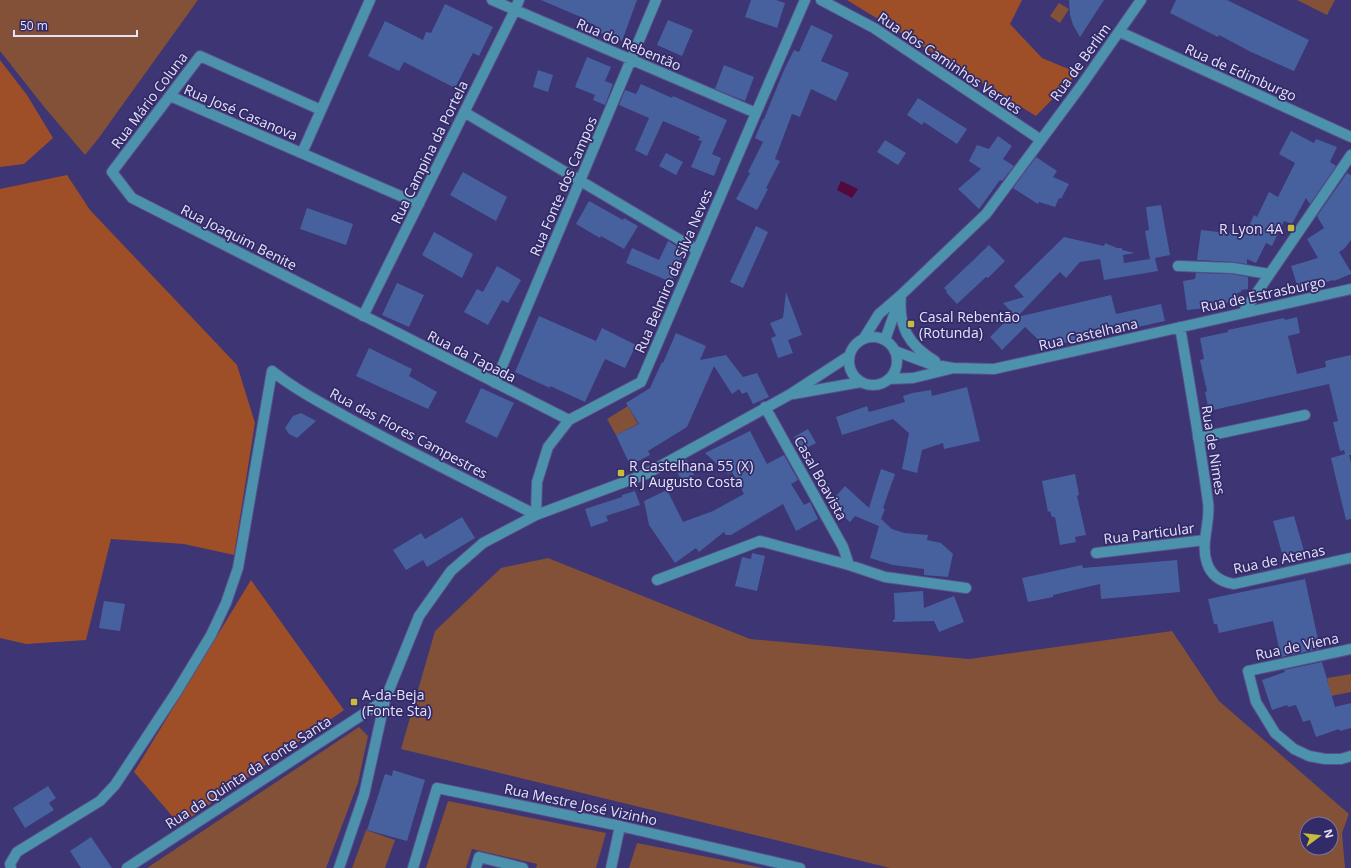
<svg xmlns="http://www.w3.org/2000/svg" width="1351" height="868" viewBox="0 0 1351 868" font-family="'Open Sans',sans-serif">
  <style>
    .green { fill: #835038; fill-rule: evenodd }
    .forest { fill: #9e4f27 }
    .water { fill: #54093c }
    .building { fill: #47619f }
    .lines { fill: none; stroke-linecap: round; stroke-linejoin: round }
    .minor-casing { stroke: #585189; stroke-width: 12 }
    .minor { stroke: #4d92ad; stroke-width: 10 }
    .poi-dot { fill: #c5bc3d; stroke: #332a68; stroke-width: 1.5 }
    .labels { text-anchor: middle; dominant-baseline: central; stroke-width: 3.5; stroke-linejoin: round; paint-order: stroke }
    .street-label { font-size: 14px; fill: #e3e3fa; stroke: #332a68 }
    .poi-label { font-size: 14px; fill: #e3e3fa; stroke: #332a68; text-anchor: start }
  </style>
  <rect width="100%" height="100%" fill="#3d3574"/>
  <path class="green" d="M0,0H198L98,139L85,155L45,108L0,51Z
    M1297,0H1335L1327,15Z
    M1059,3L1069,9L1060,23L1050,16Z
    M628,406L638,424L616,435L607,419Z
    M548,558L750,639L969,659L1172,631L1219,701L1349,814L1342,833L1345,868H890L401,749L435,631L501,568ZM1307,824H1331V848H1307Z
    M1351,674V692L1331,696L1327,678Z
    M359,727L368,736L358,783L326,868H147Z
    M448,801L606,833L596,868H536L537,864L472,849L466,868H426Z
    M366,830L395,840L385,868H352Z
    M637,843L763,868H629Z"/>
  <path class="forest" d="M847,0H1022L1010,24L1042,58L1078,73L1036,116Z
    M0,60L27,95L53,138L24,164L0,167Z
    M67,175L90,210L237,365L255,423L234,555L184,544L111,539L86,640L26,644L0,638V189Z
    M251,580L344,710L180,825L134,772Z"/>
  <path class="water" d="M841,181L858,189L852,198L837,190Z"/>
  <path class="building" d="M541,0H637L622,41L593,30L595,25L582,20L583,18Z
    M751,0H776L785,3L777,28L745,17Z
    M1069,0H1104L1080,37L1073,25L1070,15Z
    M1176,0H1227L1309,40L1294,71L1251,52L1219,35L1218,37L1170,13Z
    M445,4L493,27L479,56L473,53L455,88L404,62L399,71L368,56L385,21L423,40L426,32L431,33Z
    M668,20L693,30L682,56L657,45Z
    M811,25L833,35L821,61L849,73L836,101L811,89L800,117L792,114L775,159L780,161L766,188L768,189L757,210L736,199L750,173L748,172L763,142L755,138L763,119H764L784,70L794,50L799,52Z
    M587,57L611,67L605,81L613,84L605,105L593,100L595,95L575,87Z
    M724,65L754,77L745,101L715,89Z
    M538,70L553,75L548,92L533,87Z
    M641,84L672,98L673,96L727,120L712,154L721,158L714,176L691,167L702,141L698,140L700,137L663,121L647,156L635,150L649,118L619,105L625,90L636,94Z
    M918,98L967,129L957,144L924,122L922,125L907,115Z
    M1291,131L1314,143L1316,139L1337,147L1330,162L1336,166L1310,204L1306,198L1292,224L1284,221L1272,246L1266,243L1256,263L1247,259V264L1233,262L1197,260L1201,230L1245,235L1254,215L1257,217L1269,192L1278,197L1295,163L1279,154Z
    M998,136L1012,146L1003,159L1014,166L1002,181L1000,180L979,209L958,189L981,169L969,161L977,145L989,149Z
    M885,140L906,153L898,165L877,152Z
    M666,153L683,162L676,175L659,166Z
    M1036,157L1057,171L1053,177L1069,184L1061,199L1059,198L1055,207L1039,202L1038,204L1013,188Z
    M463,172L507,197L496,221L450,195Z
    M1347,173L1351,175V240L1344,249L1339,252L1351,272V274L1334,281L1333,280L1299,291L1291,266L1318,258L1307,239L1324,228L1317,216Z
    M589,201L623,220L624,218L638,226L624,249L601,236L600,238L576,224Z
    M1161,205L1170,255L1155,258L1158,271L1104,280L1100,259L1080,262L1066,278L1060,272L1017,317L1111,295L1116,314L1161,304L1165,321L1046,347L1025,327L1002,350L990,337L1007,320L1017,318L1003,303L1024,297L1014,286L1064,237L1104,246L1105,243L1117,248H1122V250L1135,253L1123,255L1124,263L1150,259L1145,231L1149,230L1146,207Z
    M307,208L353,224L346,245L300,229Z
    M756,226L768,232L743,288L730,282Z
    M434,232L473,254L462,278L422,255Z
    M668,241L685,251L671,282L626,263L632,248L659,260Z
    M989,245L1005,261L988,278L986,277L957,304L946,292L947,291L944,288Z
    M497,266L521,280L508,303L502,300L488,325L464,312L477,289L483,292Z
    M1196,273L1232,274L1248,277V289L1241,290V292L1237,293L1238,301L1206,306V308L1187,310L1183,281L1195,279Z
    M397,283L424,295L409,327L382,315Z
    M786,292L802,335L788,340L793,353L778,358L771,338L776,336L770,323L783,318Z
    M539,316L596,341L602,328L636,345L625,368L605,359L585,402L550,386V388L515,372Z
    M1297,317L1300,333L1288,336L1297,374L1326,367L1325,361L1351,355V455H1349L1351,463V519L1346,520L1331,458L1345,454L1344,450L1340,451L1333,422L1338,421L1329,384L1209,411L1205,392L1207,391L1200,360L1204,359L1200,338L1228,332V330L1284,318L1285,320Z
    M676,333L706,346L700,360L726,355L743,377L757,373L769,397L753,404L747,392L742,394L739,389L732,394L714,366L687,427L648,451L650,455L630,465L616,435L639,424L626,403L650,388L662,362L663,363Z
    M369,348L412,369L409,376L437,392L428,409L356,376Z
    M967,387L980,441L944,449L943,443L922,450L917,473L902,469L909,433L893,419L842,435L836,417L867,406L869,412L905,402L903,396L912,393L931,390L932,396Z
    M481,388L514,403L497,438L465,422Z
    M301,413L316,421L297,438L289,434L285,428L293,416Z
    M808,429L816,443L801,451L794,437Z
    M750,431L767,464L784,455L798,480L791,484L804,505L810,502L818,519L796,531L783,504L731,535H726L724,532L699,552L696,548L675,563L649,525L644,501L667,490L683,522L713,511L744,494L732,472L728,474L705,453Z
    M687,460L694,475L682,481L676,470V465Z
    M881,469L895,474L883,508L885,509L881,519L892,529L904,533L928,535L927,540L941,543L953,554L948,577L924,575V569L893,565L870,558L879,526L855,516L850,522L829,504L845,486L869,508Z
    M1075,474L1078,489L1079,495L1077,496L1086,535L1075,537L1076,542L1060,545L1055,517H1052L1050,511L1048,512L1042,481Z
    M635,491L640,505L606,516L608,521L591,527L585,509L622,497V495Z
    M1294,516L1304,551L1283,557L1273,521Z
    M462,517L475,538L427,567L423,560L406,570L393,550L421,533L425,539Z
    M752,553L765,556L757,591L735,586L742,557L751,559Z
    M1177,560L1180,592L1101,599L1100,584L1053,595V597L1028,602L1022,578L1082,565L1083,568Z
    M1305,579L1319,644H1317L1319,649L1281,657L1273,621L1219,633L1217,624H1214L1208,599Z
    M923,591L924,608L954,596L964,622L939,632L934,621L893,622V620L895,619L894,593Z
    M104,601L125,604L120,631L99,628Z
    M1322,662L1335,707L1351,703V728L1340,731L1339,729L1316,737L1310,720L1303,722L1296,705L1288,707L1287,705L1272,710L1262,680L1285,672L1284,670Z
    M393,770L425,780L407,841L367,830L385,774L392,776Z
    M48,786L56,798L49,803L54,810L25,828L13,808Z
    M91,837L112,868H81L70,851Z"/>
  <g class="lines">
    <g class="minor-casing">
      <path id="minor" d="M492,0L756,113
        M821,0L874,28L1041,140
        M1120,32L1351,137
        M170,96L419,204
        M321,110L200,56L112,172L132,198L569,420
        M464,112L697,250
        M302,153L370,0
        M1178,266L1233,268L1269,274
        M901,295C898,326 908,345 935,361
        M1243,313L1351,155
        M363,316L515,10L519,0
        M1180,327C1190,385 1200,444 1208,502C1211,522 1200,543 1207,563C1211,575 1221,582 1234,584L1351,558
        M849 361a24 24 0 1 1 48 0a24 24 0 1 1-48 0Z
        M864,338L879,314L901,295L986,214L1081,86L1141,0
        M885,340L897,306
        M895,351L930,364L953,368L994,369L1351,289
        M889,379L913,378L950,369
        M495,383L656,0
        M793,394L861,382
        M765,407L843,547L849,565
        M1198,438L1305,415
        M1096,553L1205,540
        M657,580L760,541L849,565L885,577L966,588
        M1351,649L1248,671L1256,702L1275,733L1294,749L1309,756L1325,759H1341L1351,756
        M11,868L10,864L17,852L100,801L115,785L177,691L211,635L226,603L238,568L272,371C296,390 323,404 350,419C411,453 474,483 536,515L537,482L548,447L569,420L641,382L756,113L805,0
        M127,868L385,700
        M339,868L364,795L385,700L419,616L451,571L483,543L536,515L646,474L789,395L849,356
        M413,868L437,788L620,826L800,868
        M476,868L479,857L523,868
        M611,868L620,826"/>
    </g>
    <use href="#minor" class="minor"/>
  </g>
  <g class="poi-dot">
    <rect x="1287" y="224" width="8" height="8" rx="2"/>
    <rect x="907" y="320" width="8" height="8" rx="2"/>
    <rect x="617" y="469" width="8" height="8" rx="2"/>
    <rect x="350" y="698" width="8" height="8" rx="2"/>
  </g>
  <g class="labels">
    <g class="street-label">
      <text transform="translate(629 44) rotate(23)">Rua do Rebentão</text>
      <text transform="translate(1080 62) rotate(-54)">Rua de Berlim</text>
      <text transform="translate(950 63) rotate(34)">Rua dos Caminhos Verdes</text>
      <text transform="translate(1241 72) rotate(24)">Rua de Edimburgo</text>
      <text transform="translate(149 100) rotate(-53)">Rua Mário Coluna</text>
      <text transform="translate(241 112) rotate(23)">Rua José Casanova</text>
      <text transform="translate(429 152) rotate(-64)">Rua Campina da Portela</text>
      <text transform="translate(563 186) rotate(-67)">Rua Fonte dos Campos</text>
      <text transform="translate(239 237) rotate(27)">Rua Joaquim Benite</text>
      <text transform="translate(673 271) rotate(-67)">Rua Belmiro da Silva Neves</text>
      <text transform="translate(1263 294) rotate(-12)">Rua de Estrasburgo</text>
      <text transform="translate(1088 334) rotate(-13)">Rua Castelhana</text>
      <text transform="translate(472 356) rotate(27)">Rua da Tapada</text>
      <text transform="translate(409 433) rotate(28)">Rua das Flores Campestres</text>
      <text transform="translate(1214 450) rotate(81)">Rua de Nimes</text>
      <text transform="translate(821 478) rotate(61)">Casal Boavista</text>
      <text transform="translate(1149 533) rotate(-7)">Rua Particular</text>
      <text transform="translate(1279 559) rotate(-12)">Rua de Atenas</text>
      <text transform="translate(1297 646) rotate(-12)">Rua de Viena</text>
      <text transform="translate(248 772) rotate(-33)">Rua da Quinta da Fonte Santa</text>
      <text transform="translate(581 804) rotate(12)">Rua Mestre José Vizinho</text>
    </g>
    <g class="poi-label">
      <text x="1283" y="228" text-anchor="end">R Lyon 4A</text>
      <text x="919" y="316">Casal Rebentão<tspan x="919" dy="16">(Rotunda)</tspan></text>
      <text x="629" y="465">R Castelhana 55 (X)<tspan x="629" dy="16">R J Augusto Costa</tspan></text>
      <text x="362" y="694">A-da-Beja<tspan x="362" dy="16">(Fonte Sta)</tspan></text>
    </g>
  </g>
  <g transform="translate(1319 836) rotate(75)"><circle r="19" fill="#332a68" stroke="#7974a2"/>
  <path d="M0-3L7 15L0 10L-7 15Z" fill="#c5bc3d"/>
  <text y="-6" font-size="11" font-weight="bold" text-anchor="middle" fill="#e3e3fa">N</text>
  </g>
  <path d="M14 30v6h123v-6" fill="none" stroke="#e3e3fa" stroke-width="2"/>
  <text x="20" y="30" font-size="12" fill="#e3e3fa" stroke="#332a68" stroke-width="3" paint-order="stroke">50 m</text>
</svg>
